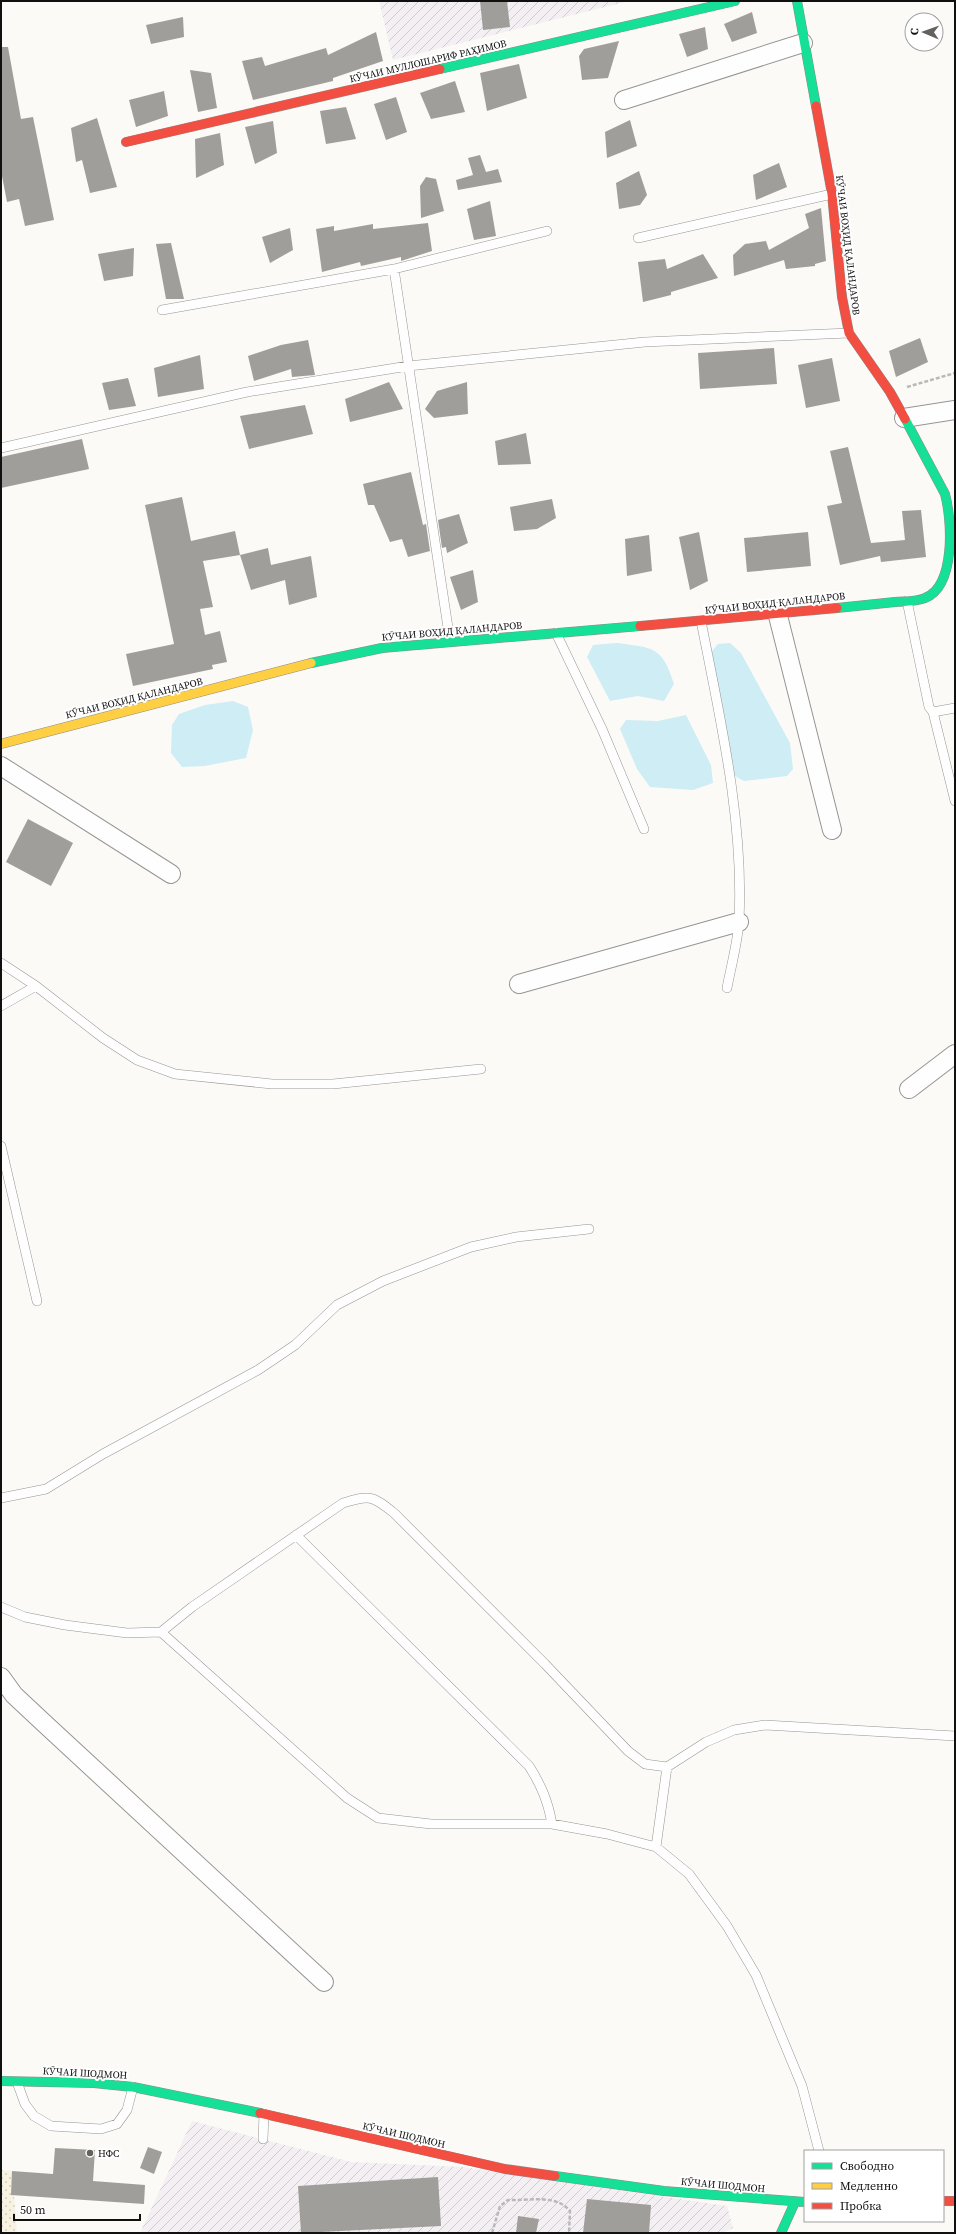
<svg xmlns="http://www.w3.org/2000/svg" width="956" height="2234" viewBox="0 0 956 2234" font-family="'Source Serif 4',serif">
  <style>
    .industrial { fill: url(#industrial-furrows) }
    .farmland { fill: url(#farmland-dots) }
    .water { fill: #ceedf5 }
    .building { fill: #a09e9b }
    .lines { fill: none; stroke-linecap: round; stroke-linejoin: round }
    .lane-casing { stroke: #969594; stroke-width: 10 }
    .street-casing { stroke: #969594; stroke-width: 20 }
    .fast-casing { stroke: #8d8c8a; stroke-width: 10 }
    .slow-casing { stroke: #8d8c8a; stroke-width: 10 }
    .jam-casing { stroke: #8d8c8a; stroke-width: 10 }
    .path { stroke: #b9b9b8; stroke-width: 2.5; stroke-dasharray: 4 2; stroke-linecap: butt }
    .lane { stroke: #fffefe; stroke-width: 9 }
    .street { stroke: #fffefe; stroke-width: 18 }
    .fast { stroke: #16e098; stroke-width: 9 }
    .slow { stroke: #ffcf43; stroke-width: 9 }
    .jam { stroke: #f24e42; stroke-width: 9 }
    .poi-dot { fill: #636260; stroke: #fff; stroke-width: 1.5 }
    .labels { text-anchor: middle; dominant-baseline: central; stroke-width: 4; stroke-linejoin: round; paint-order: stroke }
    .street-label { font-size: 10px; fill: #101010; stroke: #fff }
    .poi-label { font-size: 10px; fill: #101010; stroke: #fff; text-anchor: start }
  </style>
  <defs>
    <pattern id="industrial-furrows" width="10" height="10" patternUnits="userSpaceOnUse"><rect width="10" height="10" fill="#f3eff2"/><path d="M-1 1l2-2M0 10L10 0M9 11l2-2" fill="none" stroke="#cfccce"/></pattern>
    <pattern id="farmland-dots" width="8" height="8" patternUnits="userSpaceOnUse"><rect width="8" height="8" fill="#f8f2e3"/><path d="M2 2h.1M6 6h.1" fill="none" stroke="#d4cec2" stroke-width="1.8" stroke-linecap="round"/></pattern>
  </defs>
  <rect width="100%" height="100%" fill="#fcfaf6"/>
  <path class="industrial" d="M379,1H629L393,60Z
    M192,2121L351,2162L463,2167L727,2206L733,2228L722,2233H140Z"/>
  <path class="farmland" d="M1,2170L12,2171L17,2233H1Z"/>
  <path class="water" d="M617,643C654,648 662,646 674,684L664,701L638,696L610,701L587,657L593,645Z
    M730,643L741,653L790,743L793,769L787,776L744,781L733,775L712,651L718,644Z
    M233,701L248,707L253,730L246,758L205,766L182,767L171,753L172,725L179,714L205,705Z
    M686,715L711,765L713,783L693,790L650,787L637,769L620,729L626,720L658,721Z"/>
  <path class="building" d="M480,1H507L510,27L483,30Z
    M752,12L757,33L732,42L724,24Z
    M183,17L184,37L151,44L146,25Z
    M705,27L708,49L687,57L679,34Z
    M376,32L383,61L333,78V81L253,100L242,61L262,57L265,66L326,48L328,55Z
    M619,41L608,78L582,80L579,56L584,49Z
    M1,47H8L21,119L33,117L54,220L25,226L19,199L7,202L1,171Z
    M519,64L527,98L487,111L480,73Z
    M190,70L211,73L217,108L198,112Z
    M455,81L465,112L431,119L420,93Z
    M164,91L168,116L136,127L129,100Z
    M396,97L407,132L386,140L374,104Z
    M346,107L356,139L326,144L320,111Z
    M97,118L117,187L90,193L82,160L76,162L71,128Z
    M630,120L637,146L607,158L605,132Z
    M273,121L277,153L255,164L245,127Z
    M220,133L224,165L196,178L195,139Z
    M480,155L486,172L498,169L502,182L458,190L456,180L473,175L468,158Z
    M779,163L787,187L756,200L753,175Z
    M639,171L647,195L640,205L619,209L616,183Z
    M426,177L436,179L444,211L421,218L420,186Z
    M490,201L496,236L474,240L467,209Z
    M821,208L826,261L815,264V266L786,269L784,260L734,276L733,255L745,244L766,241L769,250L809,228L805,214Z
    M428,223L432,251L401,261V257L361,266L360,262L322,272L316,229L334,226V231L373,224V229Z
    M290,228L293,250L270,263L262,237Z
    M171,243L184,299H166L156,244Z
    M134,248L133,276L104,281L98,254Z
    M703,254L718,278L671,292V295L643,302L638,262L665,259L667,269Z
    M920,338L928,362L896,377L889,351Z
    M308,340L315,375L292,377L291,369L254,381L248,356L281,345Z
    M774,348L777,384L700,389L698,353Z
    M200,355L204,389L158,397L154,368Z
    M832,358L840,401L806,408L798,365Z
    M128,378L136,406L109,410L102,383Z
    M389,382L403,409L350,422L345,399Z
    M467,382L468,414L434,418L425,409L437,391Z
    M305,405L313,434L249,449L240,416Z
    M526,433L531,464L498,465L495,441Z
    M82,439L89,469L1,488V457Z
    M848,447L871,543L905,540L902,511L921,510L926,557L881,562L880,556L840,565L827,506L842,503L830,451Z
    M411,472L423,525L426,524L430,551L408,557L402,539L390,542L374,505H368L363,484Z
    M182,497L191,541L235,531L240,555L203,561L213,607L200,609L205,635L220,631L227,662L212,665L213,669L133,686L126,654L174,644L145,505Z
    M552,499L556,518L537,529L514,531L510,507Z
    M459,514L468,543L447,553L446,547L442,548L438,520Z
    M699,532L708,581L690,590L679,537Z
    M808,532L811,566L747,572L744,538Z
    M649,535L652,571L627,576L625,539Z
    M268,548L271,565L311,556L317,597L289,605L285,580L251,590L240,555Z
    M473,570L478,602L461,610L450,577Z
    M28,819L73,843L51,886L6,862Z
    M148,2147L162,2152L154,2174L140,2168Z
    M55,2148L95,2150L93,2181L145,2185L144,2204L11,2195L12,2171L53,2174Z
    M438,2177L441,2226L301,2233L298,2186Z
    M587,2199L651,2205L649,2233H583Z
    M518,2216L539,2219L536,2233H516Z"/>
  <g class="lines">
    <g class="lane-casing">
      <path id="lane" d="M638,238L832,194
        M394,269L450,641
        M162,310L394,269L547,231
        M1,448L247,392L408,366L645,342L849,333
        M907,601L929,707L933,712L955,801
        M701,621C720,718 744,821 739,920C738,942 731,966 727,988
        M556,633L602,729L644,829
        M933,712L955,708
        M1,963L36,986L103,1038L137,1060L175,1074L272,1084H333L481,1069
        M1,1006L36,986
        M1,1146L37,1301
        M1,1498L46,1489L103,1454L258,1370L295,1345L337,1305L383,1281L471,1247L516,1237L589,1229
        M296,1535L529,1766C541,1785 548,1801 552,1824
        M1,1607L25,1617L65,1625L127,1633L161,1632L192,1607L343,1503C369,1495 372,1495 394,1513L545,1664L628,1751L645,1764L667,1767L706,1742L734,1730L765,1725L955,1736
        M161,1632L347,1798L378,1818L431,1824H552L607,1834L656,1847L689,1874L727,1926L756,1975L802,2086L819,2151
        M656,1847L667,1767
        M17,2082L25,2104L34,2116L51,2126L101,2129L117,2124L127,2110L133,2087
        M263,2139L264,2114"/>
    </g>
    <g class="street-casing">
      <path id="street" d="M624,100L803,43
        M904,418L955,410
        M777,612L832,830
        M1,766L171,874
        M519,984L739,922
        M909,1089L955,1054
        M1,1677L14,1695L45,1724L324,1982"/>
    </g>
    <g class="fast-casing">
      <path id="fast" d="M797,1L816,106
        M440,69L735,1
        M837,608C857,606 876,604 895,602C905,601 916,602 925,598C956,586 952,520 945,494L905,419
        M311,663L382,648L640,626
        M1,2081L94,2083L133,2087L260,2113
        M555,2176L664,2191L805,2202
        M781,2233L795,2202"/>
    </g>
    <g class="slow-casing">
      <path id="slow" d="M1,744L311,663"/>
    </g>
    <g class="jam-casing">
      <path id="jam" d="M816,106L832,194L842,297L849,333L890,392L905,419
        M126,142L440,69
        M640,626L837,608
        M260,2113L505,2169L555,2176
        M943,2201H955"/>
    </g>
    <path class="path" d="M907,387L955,373
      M492,2233L500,2206L508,2200H514C533,2200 557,2195 570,2211L569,2233"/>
    <use href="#lane" class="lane"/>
    <use href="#street" class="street"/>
    <use href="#fast" class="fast"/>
    <use href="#slow" class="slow"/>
    <use href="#jam" class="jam"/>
  </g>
  <circle class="poi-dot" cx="90" cy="2153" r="4"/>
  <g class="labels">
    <g class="street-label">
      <text transform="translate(428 61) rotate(-13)">КӮЧАИ МУЛЛОШАРИФ РАҲИМОВ</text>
      <text transform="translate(848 245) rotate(83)">КӮЧАИ ВОҲИД ҚАЛАНДАРОВ</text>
      <text transform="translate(775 603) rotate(-6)">КӮЧАИ ВОҲИД ҚАЛАНДАРОВ</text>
      <text transform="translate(452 631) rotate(-5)">КӮЧАИ ВОҲИД ҚАЛАНДАРОВ</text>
      <text transform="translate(134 698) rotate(-14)">КӮЧАИ ВОҲИД ҚАЛАНДАРОВ</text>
      <text transform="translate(85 2073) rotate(3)">КӮЧАИ ШОДМОН</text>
      <text transform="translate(404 2135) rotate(13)">КӮЧАИ ШОДМОН</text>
      <text transform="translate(723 2185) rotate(5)">КӮЧАИ ШОДМОН</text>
    </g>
    <g class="poi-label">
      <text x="98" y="2153">НФС</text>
    </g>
  </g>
  <rect width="956" height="2234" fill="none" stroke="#101010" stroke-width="4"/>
  <rect x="804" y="2150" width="140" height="72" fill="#ffffff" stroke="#9f9f9f"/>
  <rect x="812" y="2163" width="20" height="6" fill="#16e098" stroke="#9f9f9f"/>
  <text x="840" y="2170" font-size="12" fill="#101010">Свободно</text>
  <rect x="812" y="2183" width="20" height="6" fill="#ffcf43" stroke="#9f9f9f"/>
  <text x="840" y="2190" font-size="12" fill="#101010">Медленно</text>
  <rect x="812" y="2203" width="20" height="6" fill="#f24e42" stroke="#9f9f9f"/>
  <text x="840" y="2210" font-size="12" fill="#101010">Пробка</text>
  <g transform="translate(924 32) rotate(272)"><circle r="19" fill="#ffffff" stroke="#9f9f9f"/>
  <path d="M0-3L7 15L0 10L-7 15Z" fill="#636260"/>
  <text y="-6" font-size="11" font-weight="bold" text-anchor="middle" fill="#101010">С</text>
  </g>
  <path d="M14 2214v6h126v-6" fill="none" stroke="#101010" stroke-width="2"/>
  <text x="20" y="2214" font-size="12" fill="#101010" stroke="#ffffff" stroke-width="3" paint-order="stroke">50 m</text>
</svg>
